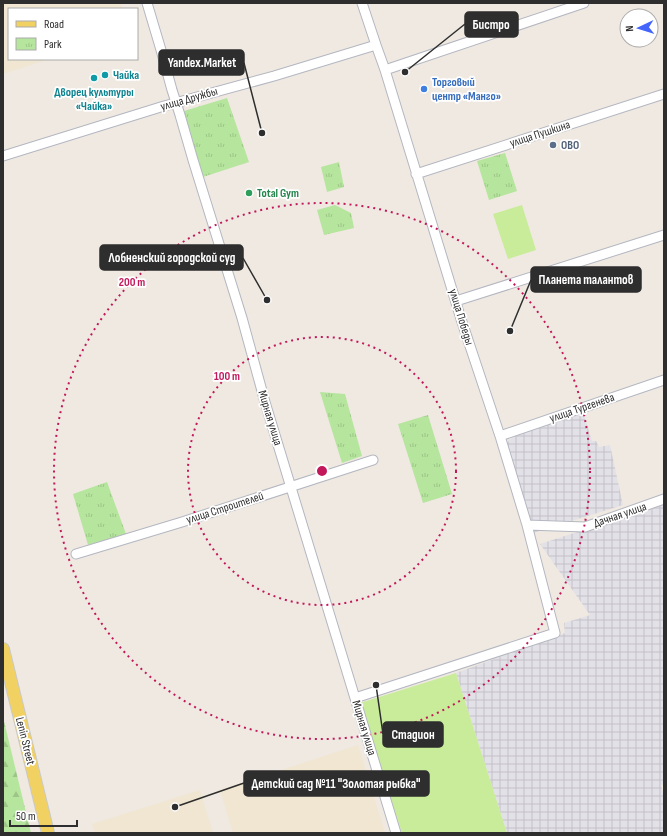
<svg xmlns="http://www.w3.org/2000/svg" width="667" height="836" font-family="'Sofia Sans Condensed',sans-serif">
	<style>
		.industrial { fill: url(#industrial-grid) }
		.education { fill: #f0e6d1 }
		.forest { fill: url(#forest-firs) }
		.park { fill: url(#park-tufts) }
		.pitch { fill: #c9ec9a }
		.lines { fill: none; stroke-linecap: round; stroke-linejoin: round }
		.minor-casing { stroke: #b4b7c1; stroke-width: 11 }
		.major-casing { stroke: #c9c9c9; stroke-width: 14 }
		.minor { stroke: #fff; stroke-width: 9 }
		.major { stroke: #f2d163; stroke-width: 12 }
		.ring { fill: none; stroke: #c2185b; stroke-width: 2; stroke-dasharray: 2 4 }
		.culture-dot { fill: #0f9aa8; stroke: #fff; stroke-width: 1.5 }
		.shop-dot { fill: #3f7fe0; stroke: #fff; stroke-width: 1.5 }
		.service-dot { fill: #5c6f8a; stroke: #fff; stroke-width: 1.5 }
		.leisure-dot { fill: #2e9e5b; stroke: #fff; stroke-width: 1.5 }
		.labels { text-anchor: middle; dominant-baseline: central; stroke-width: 3.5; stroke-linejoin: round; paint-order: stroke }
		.culture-label { font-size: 12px; font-weight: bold; fill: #0d838f; stroke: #fff; text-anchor: start }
		.shop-label { font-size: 12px; font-weight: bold; fill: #366cbe; stroke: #fff; text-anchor: start }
		.street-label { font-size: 12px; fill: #2e2e2e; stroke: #fff }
		.service-label { font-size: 12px; font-weight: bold; fill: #4e5e75; stroke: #fff; text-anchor: start }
		.leisure-label { font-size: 12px; font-weight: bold; fill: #27864d; stroke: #fff; text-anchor: start }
		.centre { fill: #c2185b; stroke: #fff; stroke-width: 2 }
		.ring-label { font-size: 12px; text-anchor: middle; font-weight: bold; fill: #c2185b; stroke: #fff; stroke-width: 3.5; stroke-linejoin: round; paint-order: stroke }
		.leader { fill: none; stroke: #2e2e2e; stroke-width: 1.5 }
		.callout-dot { fill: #2e2e2e; stroke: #fff; stroke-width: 1.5 }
		.callout { fill: #2e2e2e; stroke: #2e2e2e; stroke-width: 1.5 }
		.callout-label { font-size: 13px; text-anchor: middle; font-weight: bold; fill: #fff }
	</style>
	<defs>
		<pattern id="industrial-grid" width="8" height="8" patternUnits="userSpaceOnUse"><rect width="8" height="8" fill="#e3e1e8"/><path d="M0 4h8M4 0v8" fill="none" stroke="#c3c1c7"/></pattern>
		<pattern id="forest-firs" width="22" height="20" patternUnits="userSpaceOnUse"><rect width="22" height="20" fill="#b6e59e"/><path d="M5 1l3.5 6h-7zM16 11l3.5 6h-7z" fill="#9dc588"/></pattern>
		<pattern id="park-tufts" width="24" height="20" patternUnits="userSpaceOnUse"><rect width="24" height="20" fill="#b6e59e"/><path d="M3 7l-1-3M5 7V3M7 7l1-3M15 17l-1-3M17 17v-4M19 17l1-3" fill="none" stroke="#9dc588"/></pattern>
	</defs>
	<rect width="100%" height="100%" fill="#efe9e1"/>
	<path class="industrial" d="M583 412 592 441H596L599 447 610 445 623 505 533 533 506 446 509 440 517 435Z
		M664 504V784L661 785 664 796V833H507L456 673 565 633 564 623 590 615 540 544Z"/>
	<path class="education" d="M3 3H121L123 9H9V59H49L3 74Z
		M358 745 385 833H233L220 790Z
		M200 790 213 833H95L92 824Z"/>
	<path class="forest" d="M3 717 31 833H3Z"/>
	<path class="park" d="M227 98 249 162 203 177 184 111Z
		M505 153 517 191 489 200 477 161Z
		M339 162 344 187 327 192 321 167Z
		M335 205 351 213 354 228 324 235 317 210Z
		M320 392 345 394 362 456 342 463Z
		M428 415 452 494 423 503 398 424Z
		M107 482 126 534 88 545 73 494Z"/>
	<path class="pitch" d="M522 205 536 250 508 259 493 214Z
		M456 673 507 833H402L360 703Z"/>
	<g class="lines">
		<g class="minor-casing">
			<path id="minor" d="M147 3 161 50 172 90 180 115 193 160 242 318 265 402 396 833
				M385 70 584 3
				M3 156 164 106 274 76 376 45
				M416 174 664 94
				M456 301 664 235
				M500 436 664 380
				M527 525 585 527 664 499
				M76 554 182 522 373 460
				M355 698 555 633 527 525 500 436 461 319 385 70 376 45 362 3"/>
		</g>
		<g class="major-casing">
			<path id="major" d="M3 649 48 833"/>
		</g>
		<use href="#minor" class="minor"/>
		<use href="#major" class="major"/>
	</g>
	<g class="ring">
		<circle cx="322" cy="471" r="134"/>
		<circle cx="322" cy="471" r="268"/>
	</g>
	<g class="culture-dot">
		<circle cx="105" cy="75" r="4"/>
		<circle cx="94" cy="78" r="4"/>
	</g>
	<circle class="shop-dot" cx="424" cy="89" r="4"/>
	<circle class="service-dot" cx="553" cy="145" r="4"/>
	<circle class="leisure-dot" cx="249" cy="193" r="4"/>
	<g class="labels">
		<g class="culture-label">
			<text x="113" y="75">Чайка</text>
			<text x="94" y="92" text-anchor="middle">Дворец культуры<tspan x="94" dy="14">«Чайка»</tspan></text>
		</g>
		<g class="shop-label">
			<text x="432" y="82">Торговый<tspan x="432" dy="14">центр «Манго»</tspan></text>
		</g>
		<g class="street-label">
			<text transform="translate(189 99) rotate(-16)">улица Дружбы</text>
			<text transform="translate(540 134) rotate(-18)">улица Пушкина</text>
			<text transform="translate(461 317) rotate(73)">улица Победы</text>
			<text transform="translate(582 408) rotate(-19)">улица Тургенева</text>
			<text transform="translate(270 418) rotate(73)">Мирная улица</text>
			<text transform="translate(225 508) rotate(-18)">улица Строителей</text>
			<text transform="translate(620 515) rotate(-19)">Дачная улица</text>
			<text transform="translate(364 728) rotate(73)">Мирная улица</text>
			<text transform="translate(25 741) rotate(76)">Lenin Street</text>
		</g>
		<g class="service-label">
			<text x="561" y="145">ОВО</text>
		</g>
		<g class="leisure-label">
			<text x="257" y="193">Total Gym</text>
		</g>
	</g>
	<circle cx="322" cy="471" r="6" class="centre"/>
	<g class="ring-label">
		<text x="132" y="286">200 m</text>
		<text x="227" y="380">100 m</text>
	</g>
	<path class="leader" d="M405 72L465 24M262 133L244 63M267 300L243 258M510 331L531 280M376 685L383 734M175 807L244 783"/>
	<g class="callout-dot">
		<circle cx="405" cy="72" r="4"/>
		<circle cx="262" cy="133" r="4"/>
		<circle cx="267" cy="300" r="4"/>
		<circle cx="510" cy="331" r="4"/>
		<circle cx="376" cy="685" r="4"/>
		<circle cx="175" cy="807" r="4"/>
	</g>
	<g class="callout">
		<rect x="465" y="12" width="53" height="25" rx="4"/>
		<rect x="159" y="50" width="85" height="25" rx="4"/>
		<rect x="100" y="245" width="143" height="25" rx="4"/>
		<rect x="531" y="267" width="110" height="25" rx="4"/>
		<rect x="383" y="722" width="60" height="25" rx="4"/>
		<rect x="244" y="771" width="185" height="25" rx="4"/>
	</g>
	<g class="callout-label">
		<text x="491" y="29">Бистро</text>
		<text x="202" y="67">Yandex.Market</text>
		<text x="172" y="262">Лобненский городской суд</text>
		<text x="586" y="284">Планета талантов</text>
		<text x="413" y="739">Стадион</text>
		<text x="336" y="788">Детский сад №11 "Золотая рыбка"</text>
	</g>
	<rect width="667" height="836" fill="none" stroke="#2e2e2e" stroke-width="8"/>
	<rect x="8" y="8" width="130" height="52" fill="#ffffff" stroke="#ababab"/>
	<rect x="16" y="21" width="20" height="6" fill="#f2d163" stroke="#ababab"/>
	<text x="44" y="28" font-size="12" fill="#2e2e2e">Road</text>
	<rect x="16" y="38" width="20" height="12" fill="url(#park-tufts)" stroke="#ababab"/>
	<text x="44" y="48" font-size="12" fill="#2e2e2e">Park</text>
	<g transform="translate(639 28) rotate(266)"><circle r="19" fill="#ffffff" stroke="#ababab"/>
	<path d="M0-3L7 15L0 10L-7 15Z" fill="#4264fb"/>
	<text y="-6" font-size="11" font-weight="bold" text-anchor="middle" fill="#2e2e2e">N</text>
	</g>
	<path d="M10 820v6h67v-6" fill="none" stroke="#2e2e2e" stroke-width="2"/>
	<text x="16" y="820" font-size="12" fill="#2e2e2e" stroke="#ffffff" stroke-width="3" paint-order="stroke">50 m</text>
</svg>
